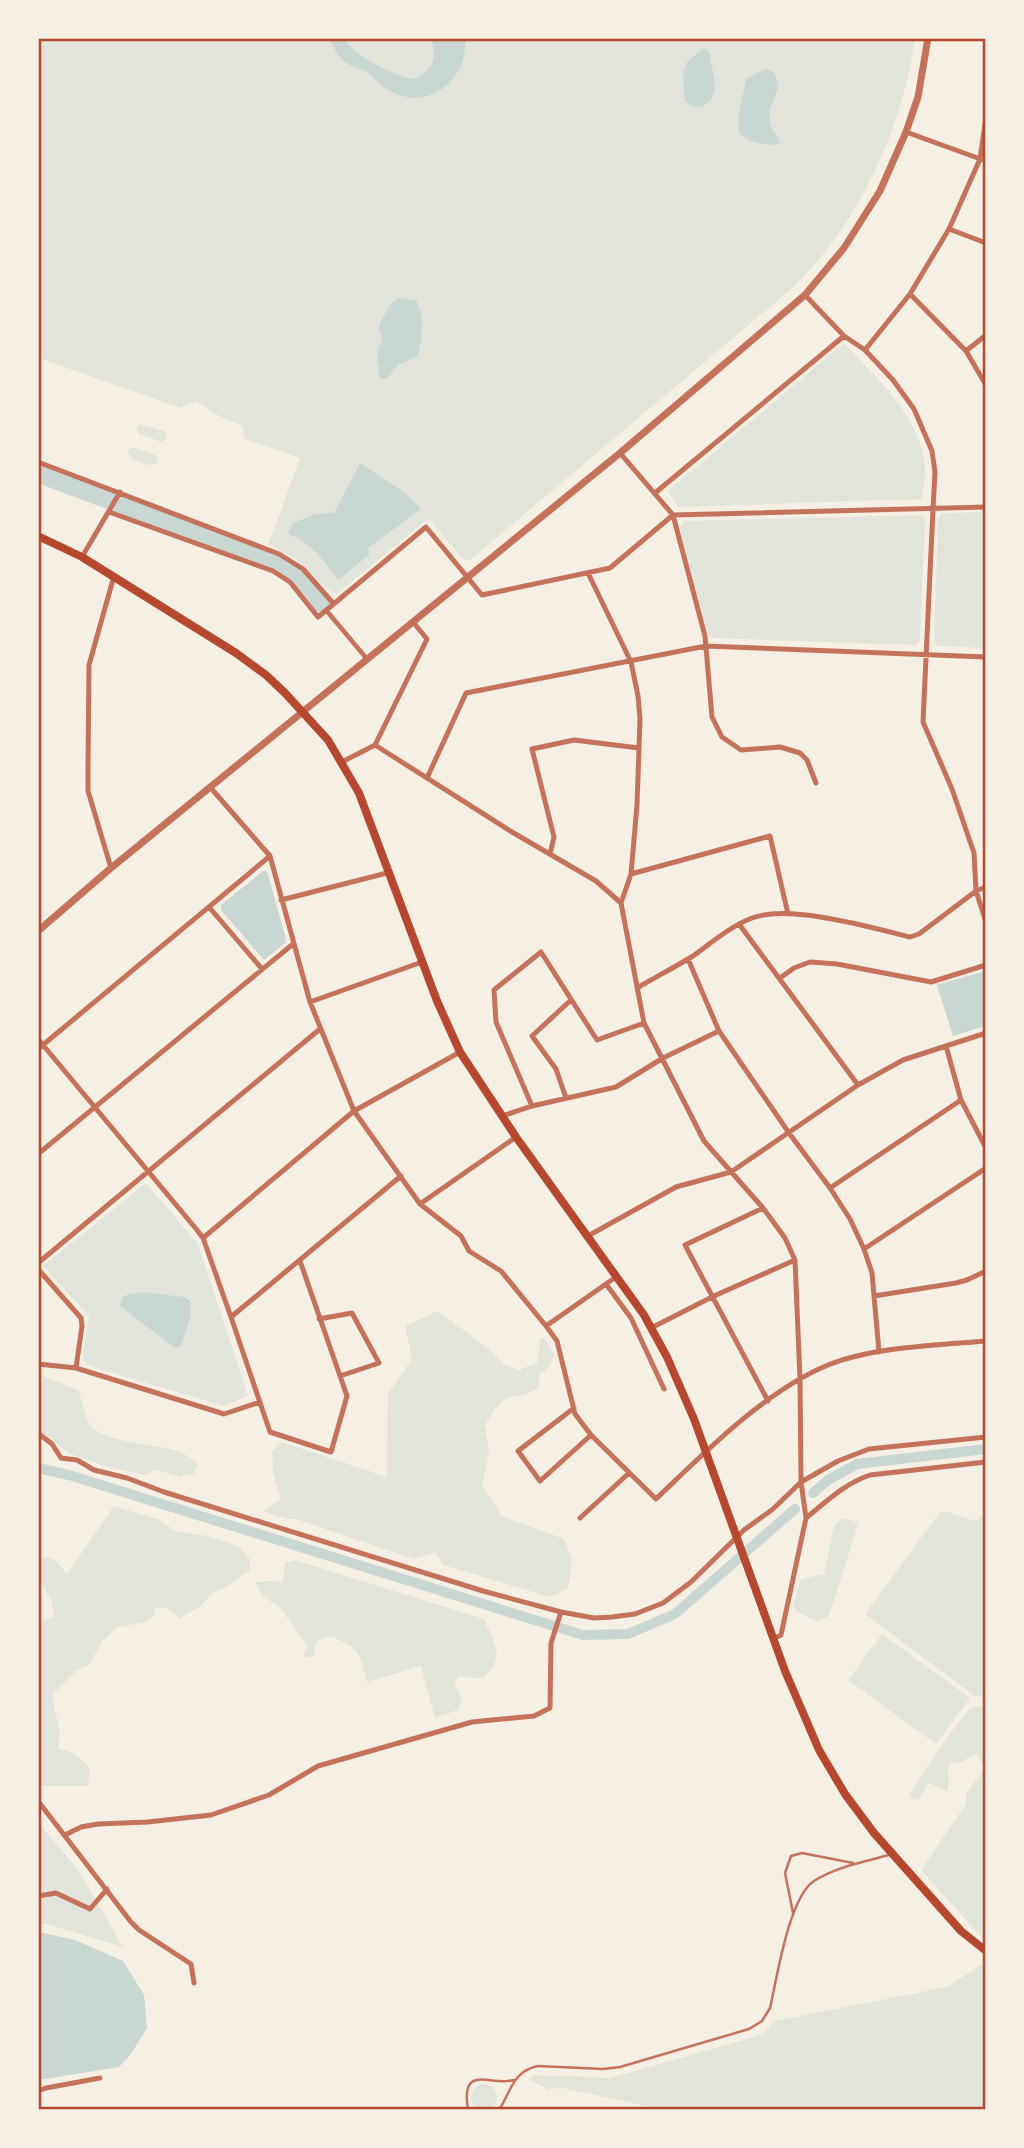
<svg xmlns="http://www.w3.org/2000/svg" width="1024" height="2148" font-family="'Varela Round',sans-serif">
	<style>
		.green { fill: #e2e4dc }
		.water { fill: #c9d6d2 }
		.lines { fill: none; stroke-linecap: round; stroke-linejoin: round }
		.canal { stroke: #c9d6d2; stroke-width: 10 }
		.river { stroke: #c9d6d2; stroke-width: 19 }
		.service { stroke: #c5725c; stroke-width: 2.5 }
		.pedestrian { stroke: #c5725c; stroke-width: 4.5 }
		.minor { stroke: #c5725c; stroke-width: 5 }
		.tertiary { stroke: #c5725c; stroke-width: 7 }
		.secondary { stroke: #b5482f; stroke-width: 8 }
		.neatline { fill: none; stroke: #b5482f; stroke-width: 2.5 }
	</style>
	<rect width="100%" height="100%" fill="#f6efe4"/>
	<path class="green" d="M39 39H915C905 108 878 177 838 235 826 253 810 268 796 285L470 560H464L428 519 338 593H332L295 558 268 545 300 458 245 439 242 426 215 414 196 401 180 408 39 358Z
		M844 343C876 377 921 417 925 466 926 477 923 489 922 499L678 507 668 491Z
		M139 424 164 431 167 435 166 439 161 442 139 434 136 428Z
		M132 447 155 455 158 459 157 463C149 468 130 461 127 452Z
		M985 512V648L937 646 934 641 938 517 943 513Z
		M921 515 925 519 920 640 916 645 713 638 708 634 680 527 684 521Z
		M146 1183 198 1244 248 1396 224 1406 89 1366 83 1360 89 1316 43 1266Z
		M438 1311 489 1349 505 1365 519 1370 537 1363 540 1349 539 1340 544 1338 554 1354 550 1366 540 1374 538 1388C524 1398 513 1393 501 1402 495 1407 490 1418 485 1425L489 1451 482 1485 502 1516 564 1539 572 1559 568 1589 550 1597 443 1565 436 1552 414 1559 296 1519H287L262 1511 281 1499 273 1473 272 1451 282 1442 387 1477 388 1394 412 1359 405 1326Z
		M38 1374 78 1390C82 1399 84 1412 88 1421 103 1451 177 1437 197 1464L194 1474 179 1476 155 1470 144 1475 111 1468 70 1454 39 1430Z
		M114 1506 160 1520 175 1531 207 1536 238 1546 250 1559V1570L226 1587 211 1594 201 1606 180 1618 166 1607 154 1609V1615L147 1622 118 1627 103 1640 89 1665 77 1670 52 1695 60 1734 58 1748 76 1754 90 1768 88 1786H39V1624L54 1616 52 1602 39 1579V1556L55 1560 67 1574Z
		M940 1512H948L976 1521 981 1515 985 1518V1695L975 1696 865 1614Z
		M844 1518 857 1522 858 1525 829 1616 816 1621 796 1611 794 1604 801 1579 824 1574 834 1526Z
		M295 1560 484 1619C495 1644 506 1658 482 1679L461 1676 455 1680 456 1688 462 1698 458 1710 435 1718 421 1666 367 1682C359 1652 361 1650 331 1636L316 1642 313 1658 303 1656 307 1646 281 1609 262 1595 255 1582 283 1581 285 1563Z
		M882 1634 970 1698 936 1744 848 1680Z
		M985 1706V1767L976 1754 970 1756 964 1761 950 1764C945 1772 951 1782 947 1791L929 1783 918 1800 912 1799 910 1794C928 1763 948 1735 970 1708Z
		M985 1768V1941L921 1870 966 1804V1794Z
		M38 1823 77 1868 123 1947 43 1923 39 1925Z
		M985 1962V2109H660L563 2088 547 2089 528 2079 536 2075 608 2078 621 2075 761 2035 775 2021 947 1987Z
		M471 2097a13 13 0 1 1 26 0a13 13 0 1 1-26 0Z"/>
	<path class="water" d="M330 39H345C352 54 396 78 414 79 433 71 438 57 431 39H466C465 46 465 53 463 60 455 87 426 105 399 95 385 90 378 82 368 73 364 69 359 69 354 67 341 62 334 50 330 39Z
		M702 49H707L710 54C711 73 723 90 706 104 698 110 693 106 685 102L683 72 687 62Z
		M765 69 774 72 779 86C774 99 764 117 773 130 776 136 780 137 780 144 769 147 746 142 739 133V113L746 79Z
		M398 298 416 300C425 318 422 338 418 356L398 365 386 379H380L377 356 382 337 379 329 380 323 391 303Z
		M360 463 405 493 421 509 368 548 369 555 338 580C324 561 314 544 288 534L293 523 315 514 334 513Z
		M263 871H267L286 939 285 943 264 960 221 910V905Z
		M985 971V1026L953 1036 937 985Z
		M144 1292 184 1297 190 1300V1318L181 1346 175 1348 120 1306 123 1297 130 1294Z
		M39 1932 75 1940 123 1961 144 1995 147 2028 131 2054 119 2067 39 2080Z"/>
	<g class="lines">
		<path class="canal" d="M38 1468 69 1475 583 1635 628 1634 675 1614 795 1509
			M813 1493 828 1480 857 1464 986 1449"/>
		<path class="river" d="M38 473 275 562 295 573 320 602"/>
		<path class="service" d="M793 1913 785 1873 791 1856 802 1853 853 1863
			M468 2110C460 2062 492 2087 514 2080
			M499 2110C511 2091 513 2071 538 2066L603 2069 620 2067 749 2029 762 2021 770 2008C777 1978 789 1897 814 1881 837 1866 866 1862 892 1854"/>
		<path class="pedestrian" d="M326 610 367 659"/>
		<path class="minor" d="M906 132 986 161
			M949 229 986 243
			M910 294 966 351 986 385
			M805 295 844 336 865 350 893 380 914 409 932 451 935 472 933 509 923 722 952 789 974 853 976 891 986 922
			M865 350 910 294 949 229 980 159 986 117
			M966 351 986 335
			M620 453 673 515 705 636 712 717 722 737 741 750 780 747 800 753 807 760 816 783
			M38 462 279 554 303 569 333 603
			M655 493 844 336
			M109 512 273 571 290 582 318 617 426 527 482 595 610 568 673 515 986 507
			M82 557 120 492
			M588 573 631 662 638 696 640 719 637 805 631 874 621 903 644 1023 704 1141 763 1208 785 1238 795 1260 800 1379 801 1482 806 1518 781 1635 773 1639
			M375 745 512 832 596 881 621 903
			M342 762 375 745 427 639 413 622
			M427 778 466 693 706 646 986 657
			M210 787 270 856 310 1002 354 1111 420 1204 461 1236 469 1251 501 1271 546 1326 557 1341 575 1414 591 1435 656 1499C704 1453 765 1391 828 1365 873 1347 936 1345 986 1341
			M550 854 554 837 532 749 574 740 639 748
			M111 868 88 791V766L89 665 114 576
			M631 874 770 836 788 914
			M281 900 387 873
			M209 907 262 969
			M739 924 858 1085
			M688 959 719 1031 789 1133 830 1188 850 1219 864 1249 872 1273 879 1352
			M780 978 794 968 810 962 837 964 931 982 986 965
			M637 988C656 977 675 967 693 956 711 943 731 926 752 918 789 904 870 927 910 937L919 934 976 891 986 887
			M310 1002 422 962
			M38 1039 197 1230 203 1238 231 1317 401 1176
			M946 1046 961 1100 986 1148
			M38 1049 270 856
			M566 1098 556 1069 532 1036 571 1000
			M532 1106 496 1022 494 990 541 952 597 1040 644 1023
			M502 1116 532 1106 616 1087 663 1058 719 1031
			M38 1154 293 944
			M830 1188 961 1100
			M420 1204 516 1137
			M763 1208 685 1245 768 1401
			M586 1237 676 1187 731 1172 858 1085 903 1060 986 1033
			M203 1238 354 1111 460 1052
			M864 1249 986 1168
			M38 1263 320 1029
			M38 1269 81 1318 82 1326 76 1368 224 1414 260 1402
			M606 1284 631 1318 664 1389
			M874 1296 956 1283 967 1280 986 1271
			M231 1317 270 1432 331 1452 347 1396 300 1261
			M319 1319 352 1313 379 1363 340 1376
			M546 1326 616 1277
			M651 1328 714 1296 795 1260
			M38 1364 76 1368
			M574 1408 518 1451 540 1481 591 1435
			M38 1433 52 1444 61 1458 77 1460 94 1470 127 1478 164 1492 483 1591 561 1612 594 1618 612 1617 635 1614 663 1603 691 1582 744 1530 773 1509 801 1482 838 1461 869 1449 986 1437
			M580 1518 629 1473
			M806 1518C827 1501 844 1484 870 1475L986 1462
			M38 1801 131 1922 139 1930 191 1964 194 1983
			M67 1834 81 1827 98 1824 148 1822 211 1815 269 1795 318 1766 472 1722 534 1716 550 1708 551 1643 561 1612
			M38 1896 56 1893 90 1909 107 1889
			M38 2091 46 2088 100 2078"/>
		<path class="tertiary" d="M38 931 111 868 620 453 805 295 844 248 880 191 906 132 918 97 928 38"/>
		<path class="secondary" d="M38 536 82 557 236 653 266 675 285 693 328 740 359 793 437 1001 460 1052 516 1137 644 1315 667 1357 694 1419 785 1671 819 1750 845 1794 874 1833 961 1931 986 1951"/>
	</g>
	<rect width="1024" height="2148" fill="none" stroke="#f6efe4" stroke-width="80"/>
	<rect x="40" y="40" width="944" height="2068" class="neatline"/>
</svg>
